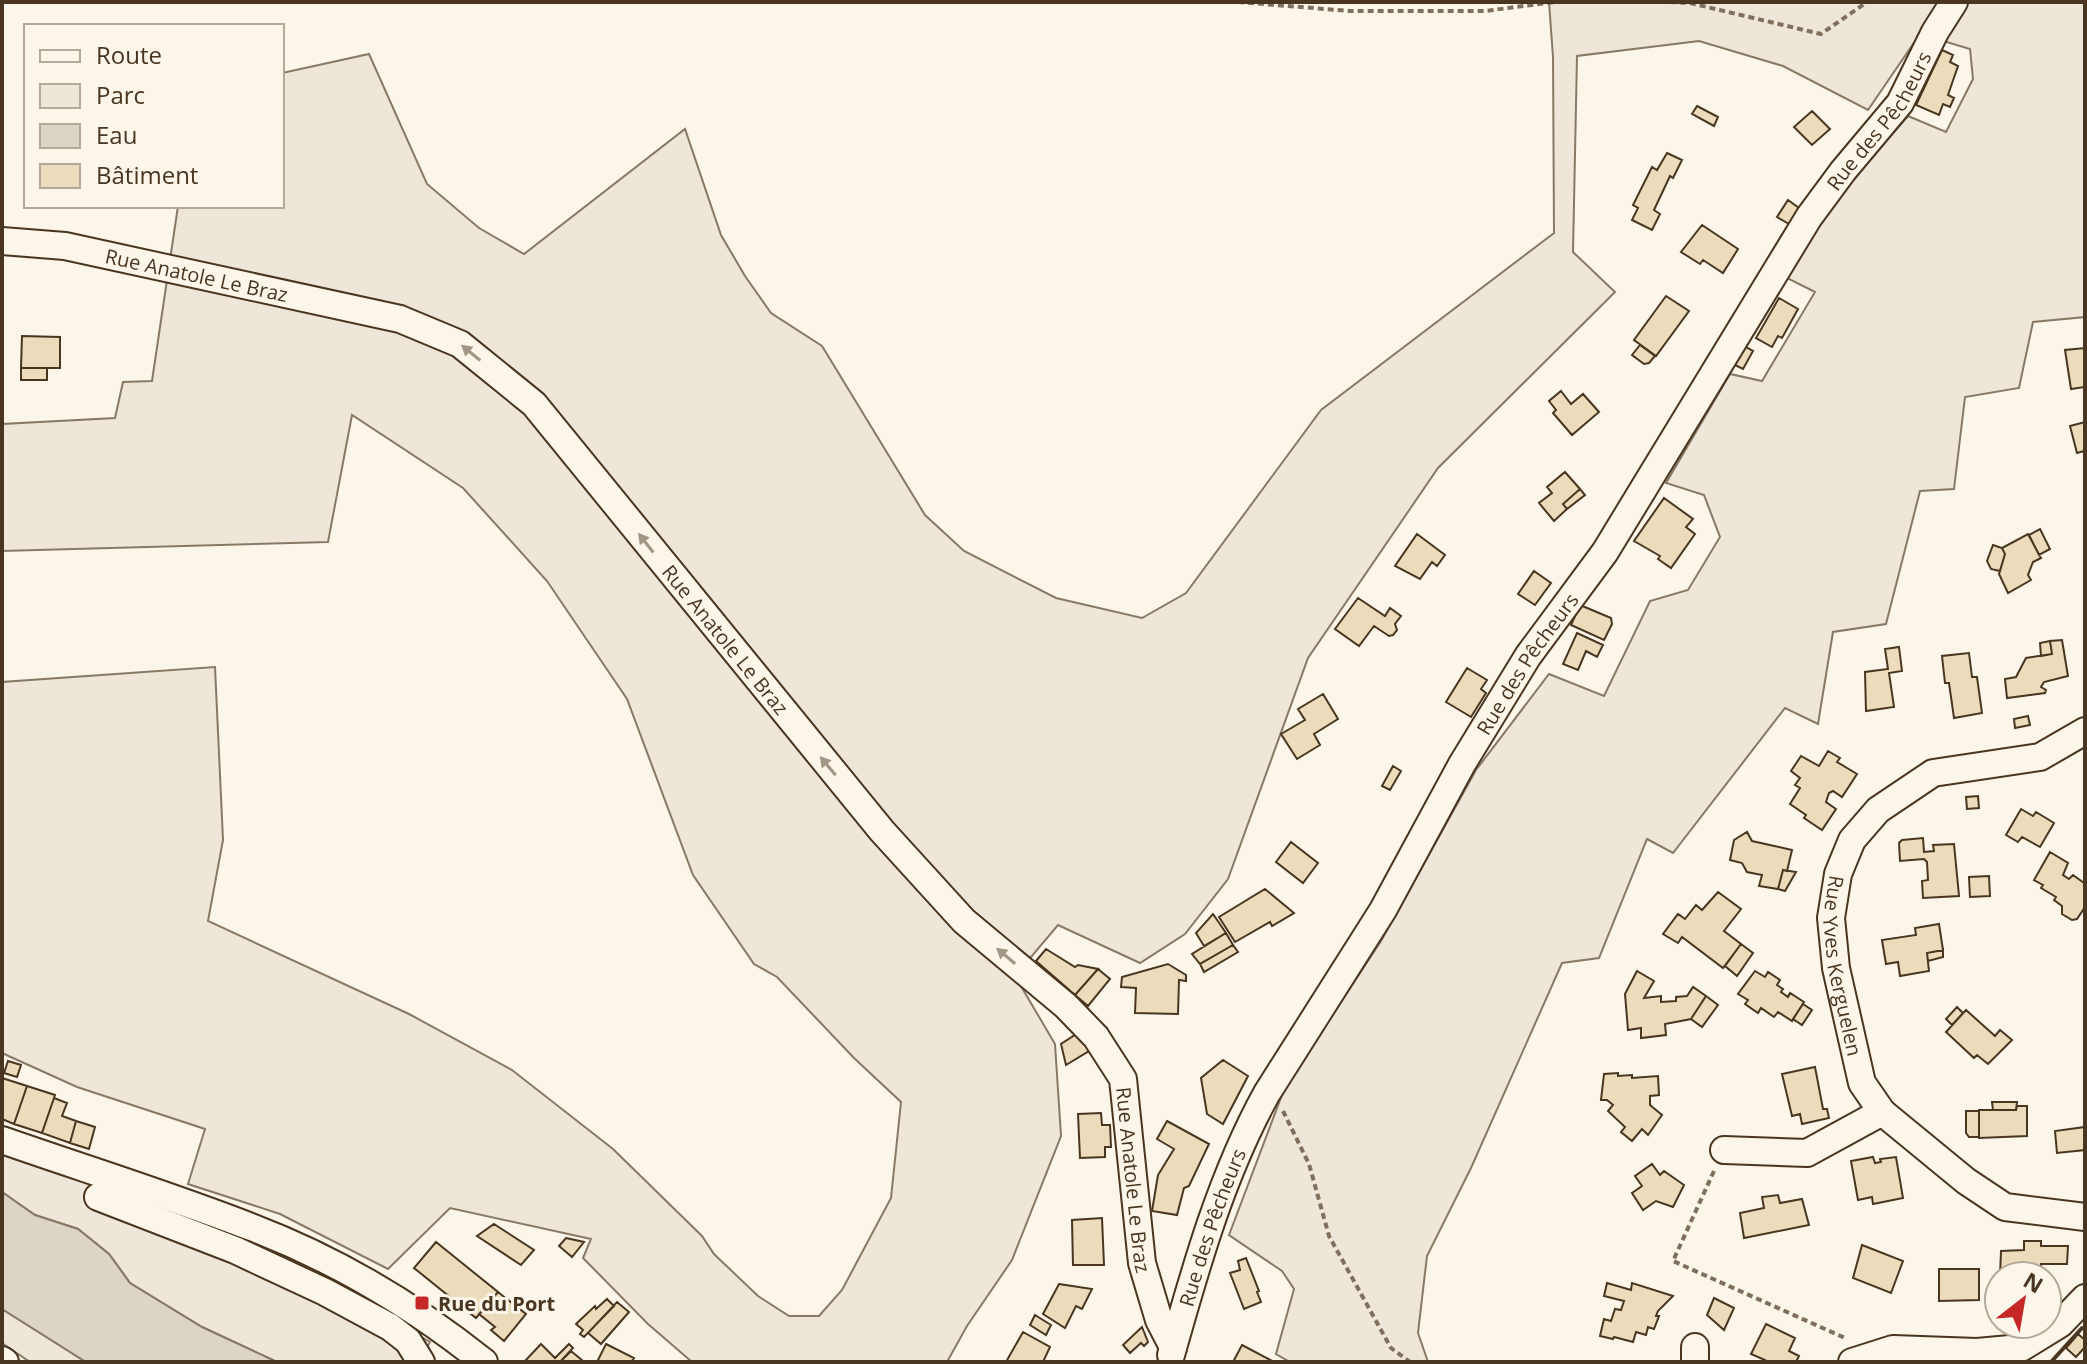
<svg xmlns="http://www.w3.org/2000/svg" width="2087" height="1364" font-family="'Open Sans',sans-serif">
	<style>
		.green { fill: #ede6d9; stroke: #887966; stroke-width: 2 }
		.water { fill: #dcd4c6; stroke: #887966; stroke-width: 2 }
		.building { fill: #ecdcbc; stroke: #4a3520; stroke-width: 2 }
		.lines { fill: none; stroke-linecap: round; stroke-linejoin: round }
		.minor-casing { stroke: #4a3520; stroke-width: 30 }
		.path { stroke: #7f6f5c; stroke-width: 4; stroke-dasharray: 6 4; stroke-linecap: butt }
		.minor { stroke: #fbf6e9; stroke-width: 26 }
		.wall { stroke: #4a3520; stroke-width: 4 }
		.oneway { fill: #a29684 }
		.poi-dot { fill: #c62828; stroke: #fbf6e9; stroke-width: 3 }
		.labels { text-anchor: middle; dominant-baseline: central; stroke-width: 6; stroke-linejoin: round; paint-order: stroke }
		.street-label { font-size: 20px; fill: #4a3520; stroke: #fbf6e9 }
		.poi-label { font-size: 20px; font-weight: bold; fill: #4a3520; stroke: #fbf6e9; text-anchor: start }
	</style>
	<rect width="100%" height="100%" fill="#fbf6e9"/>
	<path class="green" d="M1549 2H2085V317L2033 322 2019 388 1965 397 1954 489 1920 491 1886 624 1833 632 1818 724 1785 708 1673 853 1647 839 1599 958 1562 963 1471 1168 1427 1256 1418 1333 1428 1362H1290L1276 1354 1294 1289 1282 1271 1229 1235 1285 1087 1381 941 1476 770 1549 674 1604 696 1650 601 1688 590 1720 537 1704 495 1666 483 1730 374 1762 381 1815 292 1783 276 1851 181 1908 116 1946 132 1973 79 1970 49 1920 34 1868 110 1783 66 1699 41 1577 56 1573 252 1615 292 1438 468 1308 658 1228 879 1185 934 1140 963 1058 925 1015 976 1055 1044 1061 1136 1012 1260 967 1326 947 1362H692L648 1324 583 1258 591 1239 450 1208 388 1269 280 1214 188 1184 205 1129 77 1087 2 1053V682L215 667 223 840 208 921 409 1014 512 1070 613 1149 702 1236 714 1254 758 1296 789 1316H819L842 1290 891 1198 901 1102 854 1058 777 977 754 964 693 875 627 699 547 581 463 488 352 415 328 542 2 551V424L115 418 123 382 152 381 178 206H282V73L369 54 427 184 479 228 524 254 685 129 721 235 745 276 771 313 822 346 925 515 964 551 1056 598 1142 618 1186 593 1321 410 1554 233 1553 57Z
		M2 1153 117 1194 349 1295 430 1342 425 1351 431 1362H277L202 1327 130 1283 109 1254 78 1229 35 1215 2 1192Z
		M2 1309 86 1362H30L2 1343Z"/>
	<path class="water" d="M2 1192 35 1215 78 1229 109 1254 130 1283 202 1327 277 1362H86L2 1309Z"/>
	<path class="building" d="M1942 50 1953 55 1950 62 1958 66 1948 95 1954 98 1950 107 1943 104 1939 115 1916 105Z
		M1697 106 1718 117 1714 126 1692 114Z
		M1812 111 1830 129 1812 145 1794 127Z
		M1667 153 1682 160 1673 178 1670 176 1654 210 1660 214 1652 230 1632 220 1638 208 1633 205 1652 167 1657 170Z
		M1788 200 1799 208 1789 224 1777 217Z
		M1702 225 1738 249 1723 273 1703 260 1700 264 1681 252Z
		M1666 296 1689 311 1656 356 1634 340Z
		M1779 298 1798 309 1782 338 1778 336 1772 347 1756 338Z
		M22 336 60 337V368H21Z
		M1640 345 1655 356 1649 363 1644 364 1632 355Z
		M1744 346 1753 351 1743 369 1733 364Z
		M2085 348V387L2071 389 2065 350Z
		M21 368H47V380H21Z
		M1561 391 1571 404 1583 394 1599 412 1572 435 1553 413 1556 410 1549 401Z
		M2085 422V454L2084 451 2077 453 2070 426Z
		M1565 472 1580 489 1563 504 1567 509 1554 521 1539 503 1552 493 1547 487Z
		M1580 489 1585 495 1567 509 1563 504Z
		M1664 498 1693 519 1686 527 1695 534 1671 568 1658 559 1660 556 1634 541Z
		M2040 529 2050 549 2039 555 2029 535Z
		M1417 534 1445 555 1437 566 1432 562 1420 579 1395 566Z
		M2028 534 2041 558 2033 562 2028 575 2031 580 2008 593 1999 574 2005 554 2002 548Z
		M1993 545 2002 548 2005 554 2000 571 1991 569 1987 561Z
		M1534 571 1551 583 1535 605 1518 594Z
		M1358 598 1385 616 1390 608 1401 616 1395 624 1397 630 1393 635 1389 636 1374 626 1359 646 1335 629Z
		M1580 605 1611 618 1612 624 1604 640 1571 625Z
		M1577 633 1603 645 1597 657 1586 651 1578 670 1563 664Z
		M2062 640 2068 676 2044 682 2041 687 2046 690 2045 693 2007 698 2005 679 2016 677 2026 658 2052 654 2050 641Z
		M2050 641 2052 654 2041 656 2040 643Z
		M1899 647 1902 671 1889 673 1894 707 1866 711 1865 672 1888 669 1885 649Z
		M1969 653 1972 677H1977L1982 713 1954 718 1949 683H1945L1942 656Z
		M1467 668 1487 680 1481 689 1486 693 1471 717 1446 702Z
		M1323 694 1338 719 1314 734 1320 745 1297 759 1281 734 1305 720 1298 709Z
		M2028 716 2030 725 2015 728 2014 719Z
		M1828 751 1840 758 1837 762 1857 774 1842 797 1833 791 1829 793 1826 802 1836 809 1822 830 1804 818 1806 815 1790 804 1800 788 1795 785 1800 778 1791 771 1801 756 1819 766Z
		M1393 766 1401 771 1390 790 1382 786Z
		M1978 796 1979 808 1967 809 1966 797Z
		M2021 809 2033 816 2036 812 2054 823 2040 847 2022 837 2018 842 2006 835Z
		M1747 832 1752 841 1792 850 1787 871 1783 870 1778 889 1759 886 1762 875 1747 872 1742 863 1730 860 1734 840Z
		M1923 838 1924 852 1934 851 1933 845 1954 844 1959 896 1923 898 1922 881 1928 880 1927 862 1924 859 1900 861 1899 843 1902 840Z
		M1291 842 1318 863 1303 883 1276 862Z
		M2050 852 2068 863 2063 875 2069 879 2073 875 2084 883 2085 907 2077 919 2072 920 2062 914V906L2054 900 2056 897 2041 888 2043 885 2034 880Z
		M1783 870 1796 872 1785 891 1778 889Z
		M1989 876 1990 896 1970 897 1969 877Z
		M1265 889 1294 913 1272 926 1270 922 1235 942 1219 917Z
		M1718 892 1741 909 1724 931 1741 944 1723 968 1682 937 1678 943 1663 934 1678 914 1685 919 1696 905 1702 910Z
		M1213 914 1226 933 1204 946 1196 933Z
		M1939 924 1943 950 1927 953 1929 971 1900 976 1898 962 1886 964 1882 940 1916 935 1915 928Z
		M1226 933 1233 945 1200 964 1192 954Z
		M1741 944 1753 953 1737 976 1725 966Z
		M1233 945 1238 952 1204 972 1200 964Z
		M1046 949 1075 967 1078 965 1098 969 1075 995 1036 961Z
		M1943 950V957L1928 961 1927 953Z
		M1168 964 1186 975V981L1179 980 1178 1014 1135 1013 1136 988 1121 987 1122 977Z
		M1098 969 1110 979 1088 1006 1075 995Z
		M1637 971 1654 981 1644 998 1661 996V1002L1676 1001V997L1687 996 1693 987 1706 996 1691 1019 1665 1024 1666 1035 1641 1038V1028L1628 1030 1625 994Z
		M1755 971 1765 977 1768 972 1780 980 1777 985 1783 989 1781 992 1788 997 1790 993 1804 1002 1792 1021 1778 1012 1774 1017 1761 1008 1758 1013 1745 1004 1748 1000 1738 994Z
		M1706 996 1718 1005 1702 1027 1691 1019Z
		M1803 1004 1812 1010 1802 1025 1793 1019Z
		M1957 1007 1963 1013 1952 1025 1946 1019Z
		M1966 1010 1995 1036 2000 1030 2012 1040 1988 1064 1977 1055 1974 1058 1946 1032Z
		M1081 1031 1089 1051 1066 1065 1061 1044Z
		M1223 1060 1248 1076 1223 1124 1207 1114 1201 1078Z
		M8 1061 21 1065 17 1077 4 1073Z
		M1815 1067 1823 1109H1827L1829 1118 1802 1124 1800 1114 1792 1116 1782 1074Z
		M1618 1073V1076L1632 1075V1078L1658 1076 1659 1095 1650 1096V1105L1662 1115 1648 1135 1642 1129 1632 1141 1621 1132 1625 1127 1608 1111 1613 1105 1607 1100H1601L1604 1074Z
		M2 1078 27 1086 14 1124 2 1119Z
		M27 1086 55 1095 42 1133 14 1124Z
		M54 1098 67 1103 62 1116 76 1121 70 1143 42 1133Z
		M1992 1102H2017L2016 1110H1993Z
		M2017 1106H2027V1136L1979 1138V1110H2016Z
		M1966 1111H1979V1137H1969L1966 1133Z
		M1101 1113 1102 1125H1110L1111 1147H1105V1157L1080 1158 1078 1114Z
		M76 1121 95 1127 89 1149 70 1143Z
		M1167 1121 1209 1144 1189 1186 1184 1188 1177 1215 1152 1211 1158 1175 1174 1149 1157 1139Z
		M2085 1127V1150L2057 1153 2055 1131Z
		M1873 1157 1875 1163 1881 1162 1880 1159 1896 1157 1903 1198 1873 1204 1872 1197 1858 1200 1851 1161Z
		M1652 1164 1660 1175 1664 1171 1684 1185 1673 1207 1656 1201 1643 1210 1632 1193 1642 1186 1635 1176Z
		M1778 1195 1780 1203 1802 1199 1809 1225 1744 1238 1740 1213 1764 1208 1762 1197Z
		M1102 1218 1104 1265H1073L1072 1220Z
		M494 1224 534 1250 521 1265 477 1236Z
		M566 1238 584 1242 572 1257 559 1246Z
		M2024 1241H2041V1246H2068L2067 1264H2041V1272H2034V1276H2000L2001 1251 2024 1250Z
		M436 1242 498 1292 476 1318 414 1268Z
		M1862 1245 1903 1261 1891 1293 1853 1278Z
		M1246 1258 1259 1291 1257 1292 1261 1302 1244 1309 1230 1273 1240 1270 1238 1261Z
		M1939 1269H1979V1300L1939 1301Z
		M1607 1283 1631 1290 1632 1283 1673 1296 1658 1311 1656 1316H1659L1654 1329 1648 1327 1646 1335 1636 1332 1633 1342 1614 1337 1613 1339 1600 1336 1604 1319 1611 1321 1615 1309 1621 1310 1624 1301 1604 1296Z
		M1059 1284 1092 1289 1082 1309 1076 1306 1065 1328 1043 1314Z
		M498 1292 526 1314 504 1341 491 1330 495 1327 479 1314Z
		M1714 1298 1734 1308 1724 1330 1707 1315Z
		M607 1299 614 1306 584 1337 580 1334 583 1330 576 1324 595 1306 596 1309Z
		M617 1302 629 1312 601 1344 588 1333Z
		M1035 1315 1051 1325 1046 1335 1030 1325Z
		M1766 1324 1795 1338 1789 1351 1799 1356 1796 1362H1764L1765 1360 1751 1354Z
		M1142 1327 1148 1342 1144 1346 1141 1343 1130 1353 1123 1345Z
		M1023 1332 1050 1347 1043 1362H1006Z
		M2078 1334 2085 1340V1347L2076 1357 2066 1348Z
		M541 1344 555 1358 569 1344 573 1348 560 1362H524Z
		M606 1344 634 1358 631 1362H597Z
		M1242 1345 1274 1362H1233Z
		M571 1351 583 1361 581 1362H560Z"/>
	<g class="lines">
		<g class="minor-casing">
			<g id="minor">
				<path id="s1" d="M2 241 65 246 400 319 460 344 534 404 882 831 964 921 1066 1006 1096 1037 1123 1079 1142 1263 1159 1320 1173 1347"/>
				<path id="s2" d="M2085 731 2040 757 1933 773 1878 810 1852 840 1838 874 1831 918 1836 968 1862 1083 1882 1112 1966 1181 2005 1207 2085 1217"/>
				<path d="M2 1140C85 1169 169 1195 251 1227 335 1259 414 1306 484 1362"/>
				<path d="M1724 1150 1807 1153 1882 1112"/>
				<path d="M98 1197 235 1250 325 1292 390 1327 408 1341 421 1362"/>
				<path id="s3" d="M1171 1355C1196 1266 1222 1174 1267 1093L1383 910 1462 764 1528 656 1605 552 1809 217 1843 171 1900 103 1935 32 1954 2"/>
				<path d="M2 1360 5 1362"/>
				<path d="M1695 1362V1347"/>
				<path d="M1852 1362 1893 1349 1977 1352 2021 1348 2060 1324 2085 1298"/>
			</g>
		</g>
		<path class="path" d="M1238 2 1350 11H1485L1555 2
			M1670 2 1690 3 1821 34 1867 2
			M1283 1111 1309 1164 1329 1236 1391 1348 1410 1362
			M1714 1171 1673 1261 1845 1338"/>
		<use href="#minor" class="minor"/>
		<path class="wall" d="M2051 1362 2082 1328"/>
	</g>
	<defs><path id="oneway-solid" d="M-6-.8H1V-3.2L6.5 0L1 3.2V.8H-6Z" transform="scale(2)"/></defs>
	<g class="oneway">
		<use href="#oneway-solid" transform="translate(471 353) rotate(-141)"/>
		<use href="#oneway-solid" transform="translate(646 543) rotate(-128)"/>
		<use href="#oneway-solid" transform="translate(828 766) rotate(-130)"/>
		<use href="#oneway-solid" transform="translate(1006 956) rotate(-140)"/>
	</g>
	<rect class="poi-dot" x="414" y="1295" width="16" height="16" rx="4"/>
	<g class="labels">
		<g class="street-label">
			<text stroke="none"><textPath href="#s3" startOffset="1430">Rue des Pêcheurs</textPath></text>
			<text stroke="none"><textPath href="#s1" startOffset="198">Rue Anatole Le Braz</textPath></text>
			<text stroke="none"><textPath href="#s1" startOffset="870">Rue Anatole Le Braz</textPath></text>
			<text stroke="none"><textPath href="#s3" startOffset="782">Rue des Pêcheurs</textPath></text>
			<text stroke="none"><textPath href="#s2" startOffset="396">Rue Yves Kerguelen</textPath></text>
			<text stroke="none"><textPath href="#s1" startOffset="1566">Rue Anatole Le Braz</textPath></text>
			<text stroke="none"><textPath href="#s3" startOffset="134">Rue des Pêcheurs</textPath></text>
		</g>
		<g class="poi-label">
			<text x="438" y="1303">Rue du Port</text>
		</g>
	</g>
	<rect width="2087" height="1364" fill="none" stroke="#4a3520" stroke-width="8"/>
	<rect x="24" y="24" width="260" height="184" fill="#fbf6e9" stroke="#b4a999" stroke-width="2"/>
	<rect x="40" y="50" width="40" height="12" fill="#fbf6e9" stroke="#b4a999" stroke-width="2"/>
	<text x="96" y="64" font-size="24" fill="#4a3520">Route</text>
	<rect x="40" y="84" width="40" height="24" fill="#ede6d9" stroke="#b4a999" stroke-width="2"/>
	<text x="96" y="104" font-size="24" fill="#4a3520">Parc</text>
	<rect x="40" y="124" width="40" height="24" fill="#dcd4c6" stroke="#b4a999" stroke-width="2"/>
	<text x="96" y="144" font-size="24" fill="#4a3520">Eau</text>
	<rect x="40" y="164" width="40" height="24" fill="#ecdcbc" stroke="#b4a999" stroke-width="2"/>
	<text x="96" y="184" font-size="24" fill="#4a3520">Bâtiment</text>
	<g transform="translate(2023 1300) rotate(31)"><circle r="38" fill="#fbf6e9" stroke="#b4a999" stroke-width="2"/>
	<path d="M0-6L14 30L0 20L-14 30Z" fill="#c62828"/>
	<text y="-12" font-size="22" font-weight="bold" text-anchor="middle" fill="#4a3520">N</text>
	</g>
</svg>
